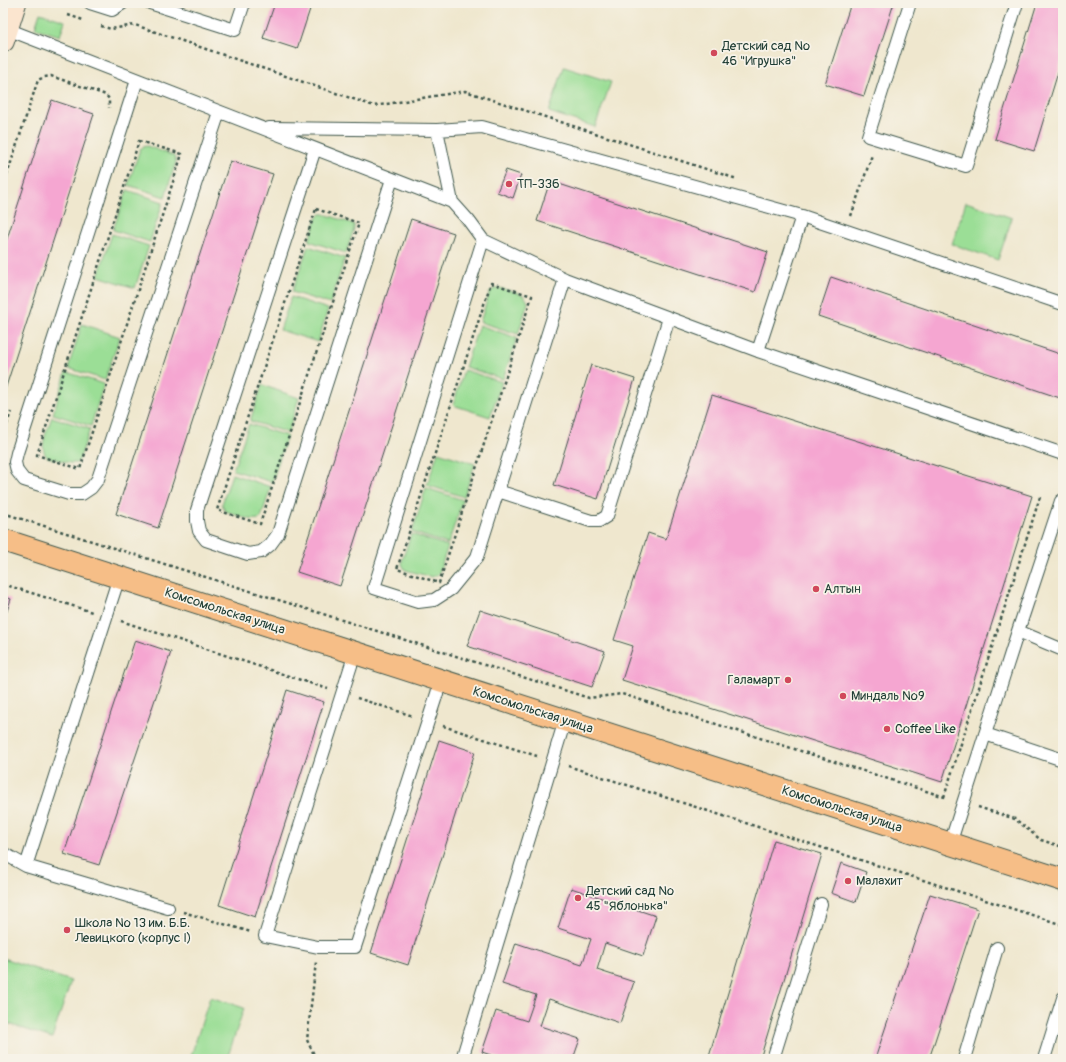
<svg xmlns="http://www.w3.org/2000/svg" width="1066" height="1062" font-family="Pangolin,sans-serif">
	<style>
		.green { fill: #9bde96; stroke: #5d8e65 }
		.building { fill: #f5a6d1 }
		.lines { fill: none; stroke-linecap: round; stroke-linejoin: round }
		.lane-casing { stroke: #3e564b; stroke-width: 14 }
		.secondary-casing { stroke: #3e564b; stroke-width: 24 }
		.primary-casing { stroke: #3e564b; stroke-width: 24 }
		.path { stroke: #3e564b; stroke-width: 2.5; stroke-dasharray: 3 3; stroke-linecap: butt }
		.lane { stroke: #fff; stroke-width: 12 }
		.secondary { stroke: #fbe5cf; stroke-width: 22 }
		.primary { stroke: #f6be87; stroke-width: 22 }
		.poi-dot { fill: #d1495b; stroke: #f7f3e8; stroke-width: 1.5 }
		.labels { text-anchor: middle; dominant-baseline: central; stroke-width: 3.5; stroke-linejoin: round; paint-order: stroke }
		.poi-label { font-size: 13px; fill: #1f3d34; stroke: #f7f3e8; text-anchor: start }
		.street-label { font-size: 13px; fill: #1f3d34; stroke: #f7f3e8 }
	</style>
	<rect width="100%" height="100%" fill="#f7f3e8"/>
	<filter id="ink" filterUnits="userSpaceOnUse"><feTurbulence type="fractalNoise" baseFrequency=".025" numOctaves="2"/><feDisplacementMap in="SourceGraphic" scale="8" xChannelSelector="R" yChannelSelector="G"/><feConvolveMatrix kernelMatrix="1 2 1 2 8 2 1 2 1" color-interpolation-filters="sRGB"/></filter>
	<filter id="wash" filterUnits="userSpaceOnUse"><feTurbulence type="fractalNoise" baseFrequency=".012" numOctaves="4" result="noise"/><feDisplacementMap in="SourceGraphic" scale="16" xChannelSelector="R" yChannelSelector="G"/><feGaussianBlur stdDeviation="0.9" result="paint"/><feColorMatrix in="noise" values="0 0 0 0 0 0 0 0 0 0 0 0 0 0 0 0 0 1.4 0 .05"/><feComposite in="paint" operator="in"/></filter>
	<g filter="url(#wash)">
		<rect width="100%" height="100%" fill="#efe7ce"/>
		<path class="green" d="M40 13 65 21 60 36 35 28Z
			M564 67 611 82 595 127 549 112Z
			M147 146 174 156 176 162 165 197 128 185 140 149 143 147Z
			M127 190 163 202 150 242 113 230Z
			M966 202 1012 218 998 260 952 244Z
			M321 214H324L354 224V229L346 253 309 241 317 217Z
			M112 234 149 246 135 288 98 276Z
			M308 246 345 258 330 304 292 292Z
			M497 288H500C509 291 526 292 528 303L518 334 480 322 490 291Z
			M291 297 328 309 318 342 280 330Z
			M82 324 120 337 105 380 68 368Z
			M479 325 517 338 503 379 465 367Z
			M464 370 502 382 490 417 453 405Z
			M66 372 104 384 91 426 53 414Z
			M262 385 299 398 288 433 250 421Z
			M52 417 90 429 80 458 77 463H70L47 457C38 447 48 428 52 417Z
			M249 424 287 436 272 482 233 470Z
			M438 452 475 464 464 497 427 485Z
			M232 474 271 487 261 518C253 523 234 514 225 511L222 504Z
			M426 488 463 500 448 544 412 532Z
			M411 534 448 546 439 573 437 575 432 577 405 570 402 564V561Z
			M3 958 71 981 52 1038 3 1022Z
			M210 997 244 1008 227 1059H190Z"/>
		<g id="blocks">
			<path class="building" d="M275 3H312L297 49 263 38Z
				M851 3H894L864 96 825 84Z
				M1037 3H1063V56L1034 151 995 139Z
				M52 100 94 114 3 396V251Z
				M230 161 273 174 158 528 116 514Z
				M506 170 521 175 513 198 497 192Z
				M550 181 768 252 755 292 537 221Z
				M411 219 454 233 340 586 297 572Z
				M831 277 1063 355V399L818 316Z
				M591 365 635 379 598 499 554 485Z
				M712 395 1032 496 942 782 622 680 633 646 614 640 648 533 666 539Z
				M3 596 11 599 3 623Z
				M480 610 605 651 592 687 467 646Z
				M135 640 171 652 99 865 64 854Z
				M287 690 324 702 255 917 219 905Z
				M439 740 475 752 408 965 371 953Z
				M774 840 822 854 760 1059H708Z
				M841 863 866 872 856 902 831 893Z
				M571 888 656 916 643 956 605 943 597 970 634 982 620 1023 549 999 540 1026 580 1039 573 1059H502L482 1052 496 1011 527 1021 536 995 502 984 516 943 582 965 591 939 558 928Z
				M930 894 978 909 929 1059H875Z"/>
		</g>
	</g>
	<g filter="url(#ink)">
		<use href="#blocks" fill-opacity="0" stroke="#3e564b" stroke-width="1"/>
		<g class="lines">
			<g class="lane-casing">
				<path id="lane" d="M90 3 112 10 123 3
					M150 3 235 30 244 3
					M910 3 868 136 966 166 1017 3
					M7 29 452 202 469 221 483 240 374 588 418 602 434 600 451 589 477 557 565 279
					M137 80 17 453 15 462 17 471 24 480 69 494H82L91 488 98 479 219 112
					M269 128 437 130 482 127 802 216 1063 304
					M437 130 452 202
					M315 149 197 510V521L199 531 206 540 248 554 261 552 270 545 278 534 392 179
					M483 240 565 279 758 351 1063 454
					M758 351 802 216
					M498 491 591 521H599L607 516 669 318
					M1018 631 1063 650
					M355 653 265 936 318 947H355L441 681
					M985 734 1063 760
					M950 844 1018 631 1061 501 1063 500
					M3 853 26 866 168 908
					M26 866 119 577
					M462 1059 565 720
					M773 1059 821 904
					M964 1059 997 948
					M1044 1059 1063 998"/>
			</g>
			<g class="secondary-casing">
				<path id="secondary" d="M3 41 15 3"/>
			</g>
			<g class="primary-casing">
				<path id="primary" d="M3 540 1063 880"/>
			</g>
			<path class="path" d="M68 15 83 20
				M101 26 111 29 135 25 374 106 465 91 737 179
				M139 141 182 154 80 469 37 455Z
				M3 187 38 80 44 77 51 76 106 95 109 99V108
				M316 209 359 223 260 524 217 510Z
				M851 216 872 155
				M491 283 532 296 439 583 397 569Z
				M3 436 11 412
				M3 513 589 698 622 694 948 798
				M3 584 92 612
				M121 621 328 689
				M357 698 413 716
				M443 726 537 756
				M568 766 1063 925
				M944 797 1040 497
				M978 807 1015 819 1041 840 1063 847
				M183 912 251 932
				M316 1059 307 1040 316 962"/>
			<use href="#lane" class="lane"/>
			<use href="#secondary" class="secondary"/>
			<use href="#primary" class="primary"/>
		</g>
	</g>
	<g class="poi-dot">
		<circle cx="714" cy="53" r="4"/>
		<circle cx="509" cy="184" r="4"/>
		<circle cx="816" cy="589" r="4"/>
		<circle cx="788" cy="680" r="4"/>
		<circle cx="843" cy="696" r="4"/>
		<circle cx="887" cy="729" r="4"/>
		<circle cx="848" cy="881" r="4"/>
		<circle cx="578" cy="898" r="4"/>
		<circle cx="67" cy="930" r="4"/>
	</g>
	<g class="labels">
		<g class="poi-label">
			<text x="722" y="46">Детский сад №<tspan x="722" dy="15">46 "Игрушка"</tspan></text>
			<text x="517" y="184">ТП-336</text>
			<text x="824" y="589">Алтын</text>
			<text x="780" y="680" text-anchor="end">Галамарт</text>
			<text x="851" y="696">Миндаль №9</text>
			<text x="895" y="729">Coffee Like</text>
			<text x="856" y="881">Малахит</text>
			<text x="586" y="891">Детский сад №<tspan x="586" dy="15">45 "Яблонька"</tspan></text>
			<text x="75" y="923">Школа № 13 им. Б.Б.<tspan x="75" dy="15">Левицкого (корпус I)</tspan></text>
		</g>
		<g class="street-label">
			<text transform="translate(225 611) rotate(18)">Комсомольская улица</text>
			<text transform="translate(533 710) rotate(18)">Комсомольская улица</text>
			<text transform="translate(842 809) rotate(18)">Комсомольская улица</text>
		</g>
	</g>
	<rect width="1066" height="1062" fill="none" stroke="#f7f3e8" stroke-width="16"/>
</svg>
